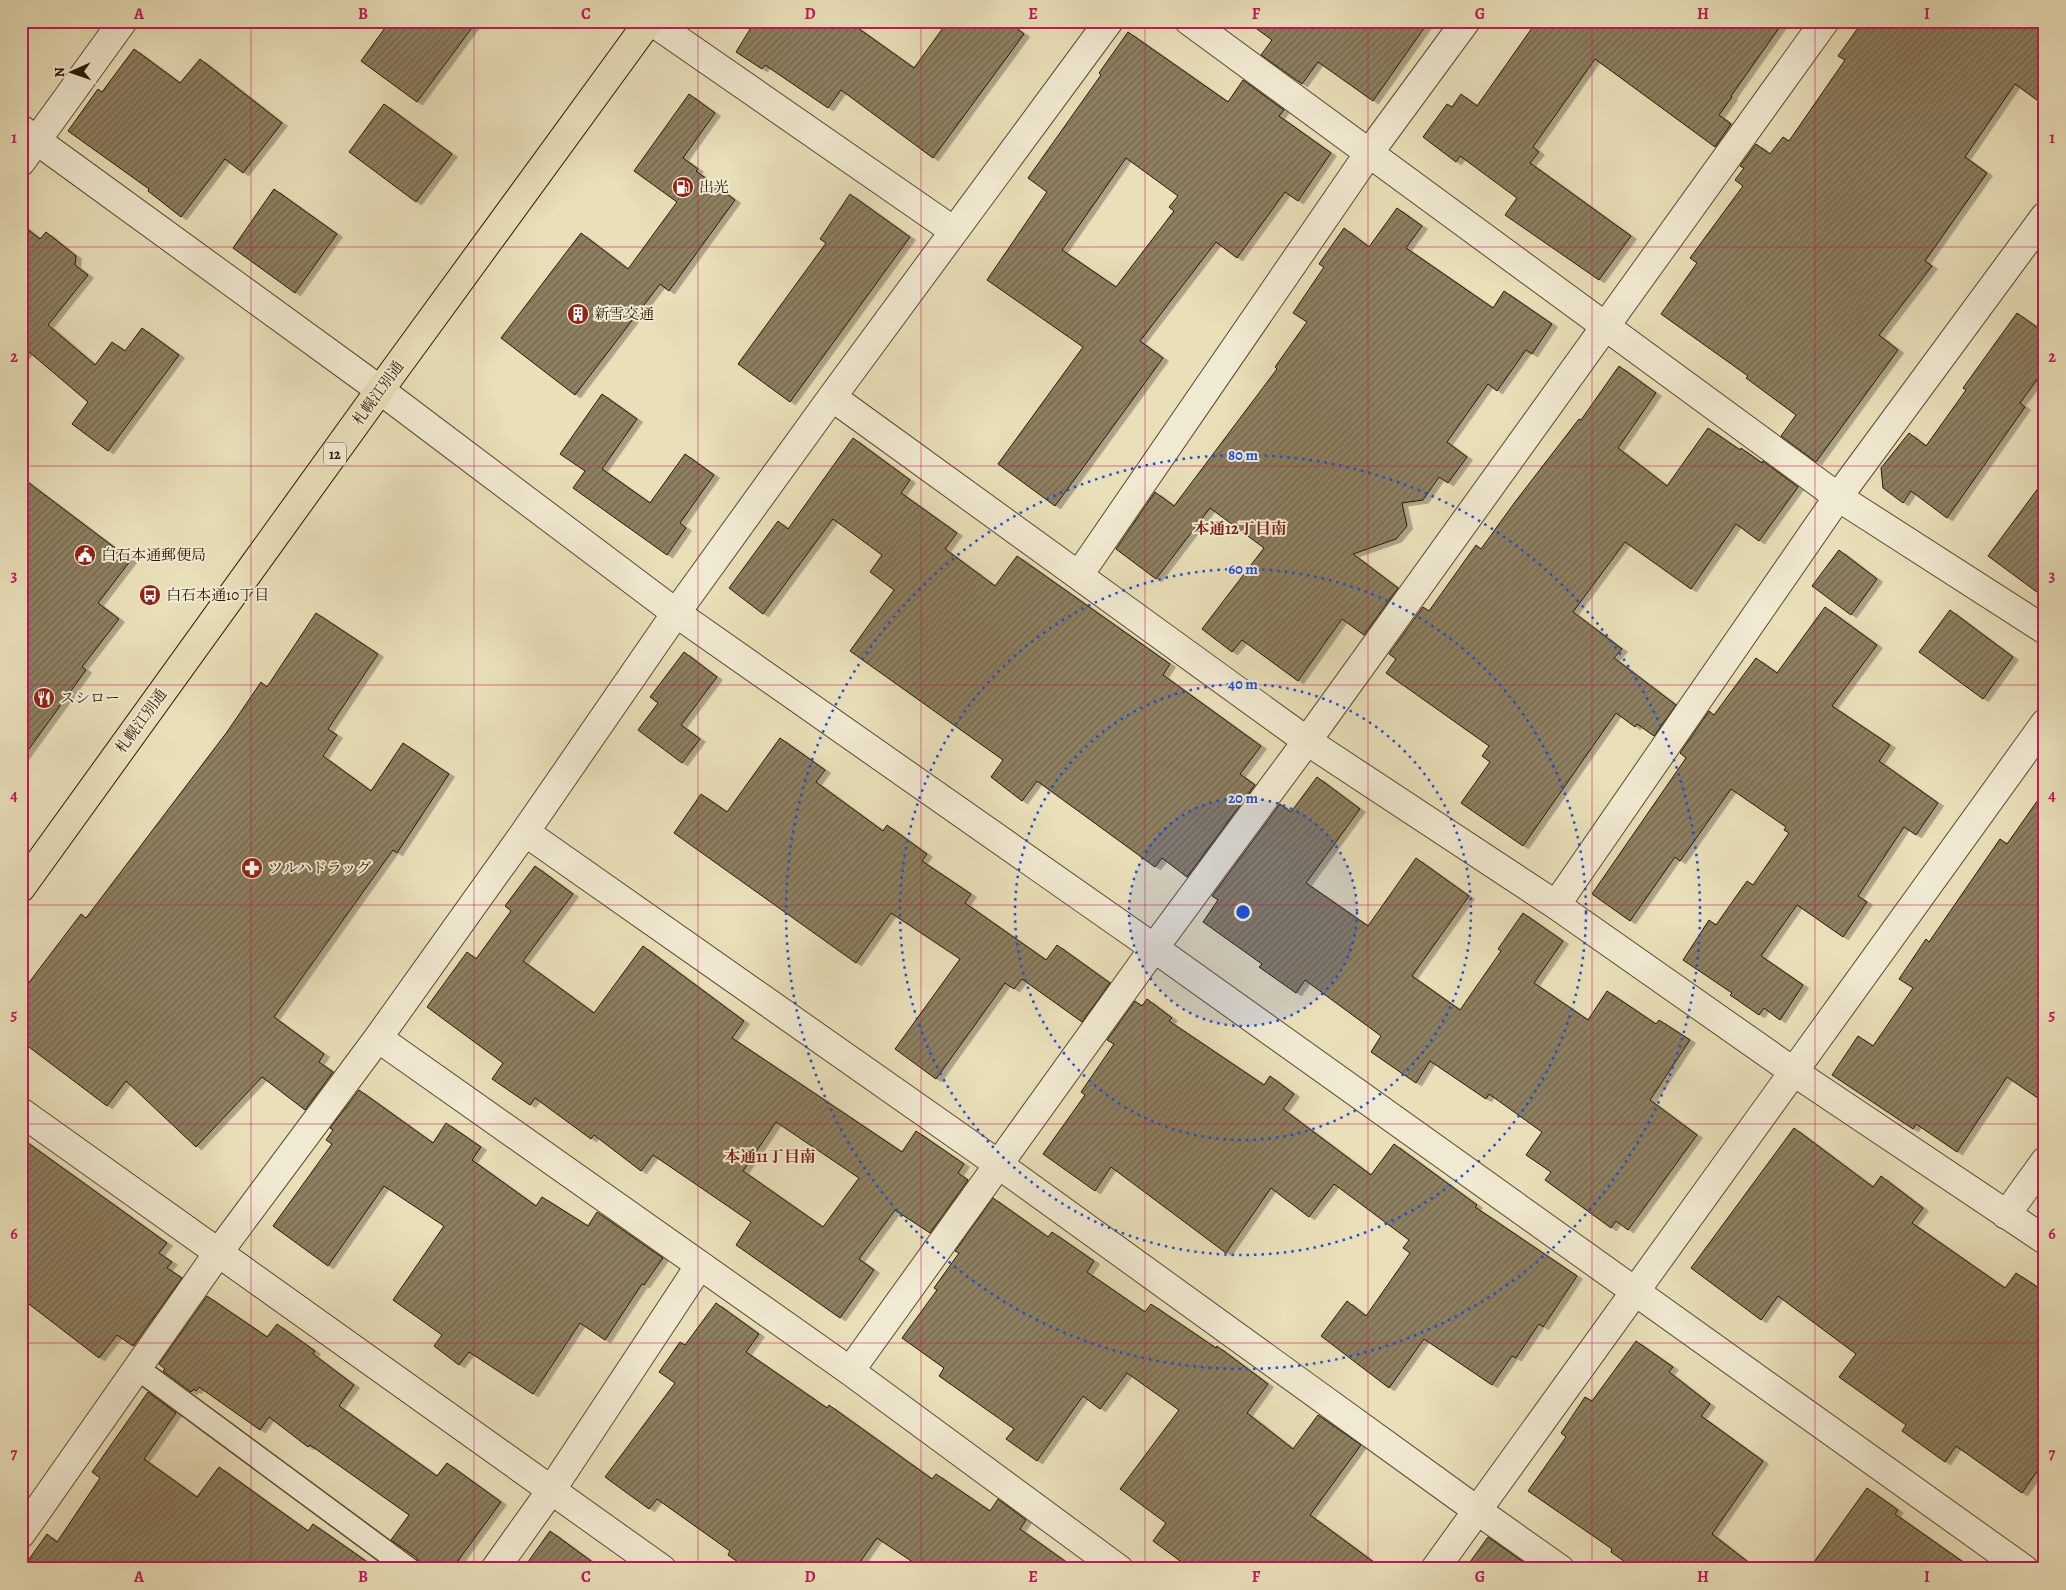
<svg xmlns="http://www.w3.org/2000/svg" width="2066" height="1590" font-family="Alegreya,'Noto Serif JP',serif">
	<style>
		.building { fill: url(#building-hatch); stroke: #2a1801; fill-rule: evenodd; filter: url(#shadow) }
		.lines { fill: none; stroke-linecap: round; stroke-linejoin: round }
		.lane-casing { stroke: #5a4a2f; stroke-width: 25 }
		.street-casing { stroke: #5a4a2f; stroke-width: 30 }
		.highway-casing { stroke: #2a1801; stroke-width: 30 }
		.lane { stroke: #f1ead2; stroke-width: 22 }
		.street { stroke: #f1ead2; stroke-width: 28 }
		.highway { stroke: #e9dfb9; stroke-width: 28 }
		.grid { fill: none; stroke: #c2185b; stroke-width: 1; stroke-opacity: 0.55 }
		.ring { fill: none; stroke: #1d4ed8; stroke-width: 2.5; stroke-dasharray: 2.5 5 }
		.labels { text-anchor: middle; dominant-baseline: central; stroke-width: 4; stroke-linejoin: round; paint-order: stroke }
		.shield { fill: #f1ead2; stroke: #665740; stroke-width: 1 }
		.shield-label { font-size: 14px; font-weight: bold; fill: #2a1801 }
		.poi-label { font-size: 15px; fill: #2a1801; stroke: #f1ead2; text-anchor: start }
		.street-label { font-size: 15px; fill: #2a1801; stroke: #f1ead2 }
		.neighbourhood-label { font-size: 16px; font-weight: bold; fill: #7a1f14; stroke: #f1ead2 }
		.centre { fill: #1d4ed8; stroke: #f1ead2; stroke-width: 2.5 }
		.ring-label { font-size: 15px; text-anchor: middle; font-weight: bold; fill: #1d4ed8; stroke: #f1ead2; stroke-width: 4; stroke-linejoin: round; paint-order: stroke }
		.neatline { fill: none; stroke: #c2185b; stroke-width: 2 }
		.grid-label { font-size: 16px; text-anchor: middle; font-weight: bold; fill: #c2185b }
	</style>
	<defs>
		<pattern id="building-hatch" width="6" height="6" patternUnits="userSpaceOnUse" patternTransform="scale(1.25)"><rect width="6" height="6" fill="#8d7f61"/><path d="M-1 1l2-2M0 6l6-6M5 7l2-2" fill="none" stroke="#73674e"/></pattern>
		<filter id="shadow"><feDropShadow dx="5.5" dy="3" stdDeviation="0" flood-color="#0004"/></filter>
	</defs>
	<rect width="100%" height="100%" fill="#e9dfb9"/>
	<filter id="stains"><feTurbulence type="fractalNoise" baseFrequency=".004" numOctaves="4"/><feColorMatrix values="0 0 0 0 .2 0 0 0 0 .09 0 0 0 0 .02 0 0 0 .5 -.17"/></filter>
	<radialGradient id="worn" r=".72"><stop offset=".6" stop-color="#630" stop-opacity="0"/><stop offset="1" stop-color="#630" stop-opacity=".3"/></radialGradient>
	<path class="building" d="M390 21H477L417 102 361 61Z
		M755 21H848L914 68 948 21H1007L1024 34 933 158 841 90 828 108 765 65 762 69 736 52Z
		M1246 21H1429L1373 101 1318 62 1302 84 1261 55 1272 40Z
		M1537 21H1784L1731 96 1732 97 1719 115 1731 124 1715 147 1595 59 1533 147 1539 152 1530 163 1631 236 1599 280 1505 215 1517 198 1460 156 1456 162 1423 137 1447 104 1452 107 1461 94 1477 106Z
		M1863 21H2045V106L2015 84 1965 157 1987 173 1925 261 1932 266 1879 335 1898 350 1816 462 1781 436 1796 415 1746 378 1748 376 1661 314 1697 263 1690 258 1743 186 1735 180 1744 168 1740 166 1756 144 1770 154 1783 137 1789 141 1845 60 1838 56Z
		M1128 32 1228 102 1243 80 1284 110 1279 116 1331 153 1298 201 1285 192 1237 258 1216 242 1140 341 1163 358 1055 506 998 464 1083 347 987 280 1047 192 1028 178 1101 75 1099 73ZM1126 158 1178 196 1169 207 1174 211 1116 287 1062 250Z
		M134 49 180 83 200 59 282 123 243 173 225 159 181 217 148 191 149 189 68 131 98 89 102 92Z
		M689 94 715 113 683 158 698 169 696 171 735 200 669 291 660 284 575 395 501 338 581 233 628 269 677 202 634 171Z
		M384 104 452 154 416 202 349 152Z
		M274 189 337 234 295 293 233 248Z
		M850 194 910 237 790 402 738 364 826 243 820 239Z
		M1397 208 1422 226 1406 248 1493 308 1504 291 1552 324 1532 354 1526 350 1497 391 1488 384 1447 442 1467 457 1448 483 1439 477 1423 500 1402 503 1407 526 1396 539 1353 554 1398 588 1364 635 1342 619 1298 681 1242 640 1232 652 1202 629 1264 548 1210 508 1156 579 1116 549 1155 492 1174 506 1277 369 1275 367 1307 322 1293 313 1324 267 1319 264 1344 228 1369 247Z
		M21 224 40 239 46 232 76 256 75 265 88 275 48 325 95 365 112 342 125 351 142 328 179 355 108 451 72 424 88 402 28 351 21 359Z
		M2017 313 2045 333V369L2020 403 2025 407 1947 518 1911 491 1903 503 1883 488 1881 468 1909 433 1926 446 1966 390 1963 388Z
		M1619 366 1656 393 1618 448 1667 486 1708 428 1740 450 1741 448 1762 463 1763 461 1798 487 1759 541 1736 524 1691 589 1625 542 1573 612 1622 649 1614 658 1676 705 1654 736 1637 724 1635 727 1616 713 1523 846 1461 803 1490 762 1482 756 1489 746 1386 673 1396 659 1389 654 1423 607 1429 611 1476 545 1481 549 1515 502 1579 419 1581 420Z
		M602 394 637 419 602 469 650 503 685 454 714 475 680 523 686 528 667 555 573 488 585 471 560 454Z
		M853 438 910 480 901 493 957 533 945 549 995 586 1017 556 1170 664 1163 675 1261 746 1240 774 1255 785 1187 877 1162 858 1155 867 1037 781 1022 801 991 777 1003 760 850 651 894 590 870 572 882 555 833 519 763 614 729 588 778 521 788 529Z
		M21 477 131 560 98 603 119 619 82 667 86 670 21 760Z
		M2045 479V598L1988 556Z
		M1839 550 1877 579 1851 615 1812 586Z
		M1825 607 1877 645 1832 706 1890 745 1879 761 1938 803 1916 835 1904 827 1858 896 1867 902 1843 937 1797 905 1761 956 1803 985 1780 1020 1764 1008 1759 1015 1730 995 1732 993 1683 960 1709 920 1716 925 1747 881 1753 885 1789 833 1784 830 1786 827 1731 789 1680 861 1675 857 1630 921 1592 894 1686 758 1680 753 1709 711 1714 715 1756 658 1777 673Z
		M1950 610 2013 657 1983 699 1919 652Z
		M316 613 378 654 328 729 337 735 323 756 371 791 403 743 449 774 397 853 393 850 274 1017 324 1054 319 1062 333 1072 305 1110 262 1077 196 1147 126 1081 107 1106 21 1041V993L81 914 86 918 227 732 261 682 267 687Z
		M684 652 717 677 681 725 700 739 682 763 638 730 658 703 650 697Z
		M780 738 825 770 816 782 883 831 887 825 927 854 922 861 971 894 965 903 1046 960 1057 945 1110 983 1082 1022 1022 979 1014 989 1005 983 936 1079 895 1049 960 959 891 913 856 963 674 833 701 794 727 812Z
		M1317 777 1360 809 1306 883 1368 926 1416 858 1469 896 1412 976 1460 1010 1501 951 1498 949 1523 913 1563 941 1534 983 1588 1020 1607 991 1656 1024 1659 1020 1690 1040 1650 1100 1697 1135 1628 1230 1616 1221 1611 1228 1545 1180 1551 1172 1526 1155 1542 1132 1489 1094 1486 1099 1430 1061 1416 1083 1371 1052 1381 1036 1305 980 1296 993 1259 967 1262 964 1203 922 1218 900 1212 896 1280 804 1291 812Z
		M2045 790V1103L2007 1077 1957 1152 1916 1124 1913 1129 1832 1075 1858 1036 1873 1046 1913 988 1899 979 1926 939 1929 942 2000 839 2007 844Z
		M535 866 573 894 523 961 594 1013 643 946 744 1021 732 1038 902 1152 916 1131 964 1164 958 1173 968 1180 930 1233 895 1210 859 1259 874 1270 840 1318 736 1245 751 1222 653 1155 641 1171 594 1135 591 1139 535 1098 530 1105 492 1079 503 1063 427 1007 467 952 476 959 511 911 505 906ZM776 1122 859 1178 823 1227 743 1171Z
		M1147 999 1172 1018 1169 1021 1264 1085 1270 1076 1294 1094 1283 1109 1371 1175 1394 1144 1477 1205 1475 1207 1577 1276 1543 1327 1539 1324 1516 1358 1512 1356 1492 1385 1424 1339 1389 1388 1321 1336 1347 1301 1366 1316 1410 1253 1403 1248 1409 1240 1334 1184 1309 1217 1271 1188 1226 1253 1111 1167 1095 1191 1043 1154 1085 1095 1081 1092 1114 1044 1107 1040 1135 1001 1142 1006Z
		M359 1090 433 1143 446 1123 481 1147 472 1160 536 1206 542 1197 588 1226 597 1212 663 1258 644 1285 642 1284 605 1340 580 1323 533 1394 469 1352 459 1365 434 1346 442 1335 393 1300 444 1226 384 1186 328 1266 273 1226 332 1144 326 1140 333 1130 330 1128Z
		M1794 1128 1873 1187 1881 1176 1923 1208 1912 1223 2005 1288 2016 1273 2045 1292V1460L2022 1493 1956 1446 1945 1462 1902 1431 1906 1425 1839 1377 1856 1354 1778 1296 1761 1320 1691 1268Z
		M21 1138 167 1243 159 1253 172 1262 167 1268 182 1278 133 1346 117 1335 99 1358 21 1298Z
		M993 1198 1048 1237 1052 1232 1094 1261 1087 1272 1145 1312 1151 1304 1216 1348 1217 1346 1268 1384 1247 1413 1293 1449 1318 1415 1361 1445 1310 1515 1383 1569H1191L1153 1541 1166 1523 1120 1489 1179 1410 1127 1373 1100 1409 1083 1396 1037 1461 1006 1439 1014 1429 939 1376 944 1368 902 1338 937 1290 934 1288 959 1253 955 1251Z
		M207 1296 267 1337 277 1324 315 1351 313 1354 354 1385 339 1406 437 1476 447 1463 501 1502 452 1569H422L417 1558 391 1540 409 1515 310 1445 308 1447 269 1417 260 1430 199 1387 196 1391 194 1389 191 1392 163 1371 165 1369 159 1364Z
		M716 1303 759 1334 746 1352 827 1408 829 1405 932 1479 936 1474 990 1511 998 1499 1026 1520 1020 1529 1076 1569H923L877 1538 855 1569H748L728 1555 730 1551 657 1499 649 1509 605 1477 675 1383 659 1372 680 1342 685 1345Z
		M1636 1341 1673 1367 1669 1372 1710 1404 1701 1416 1763 1461 1712 1534 1757 1569H1635L1611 1552 1612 1549 1528 1491 1566 1437 1561 1433 1585 1397 1592 1401Z
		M148 1392 176 1413 144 1459 197 1497 219 1467 308 1531 313 1524 373 1566 376 1561 387 1569H22L47 1534 57 1542 100 1478 92 1472Z
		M1867 1488 1898 1510 1895 1514 1973 1569H1809Z
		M550 1531 602 1569H523Z
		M1488 1537 1533 1569H1465Z"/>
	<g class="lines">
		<g class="lane-casing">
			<path id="lane" d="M137 1368 409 1569"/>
		</g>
		<g class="street-casing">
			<path id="street" d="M651 21 954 231
				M1189 21 1838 497 2045 630
				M21 129 380 390 676 613 1154 948 2024 1569
				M21 162 123 21
				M832 397 1307 741 1556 905 1794 1072 2045 1240
				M1079 575 1369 153 1466 21
				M525 832 998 1164 1478 1511 1560 1569
				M1556 905 1838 497 2045 216
				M378 1038 850 1371 1119 1569
				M21 1112 662 1569
				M2006 1215 2045 1161
				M850 1371 1154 948 1307 741 1825 21
				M21 1534 218 1253 378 1038 525 832 676 613 832 397 1109 21
				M495 1569 552 1489 700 1265
				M1435 1569 2045 723"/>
		</g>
		<g class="highway-casing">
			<path id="highway" d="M21 888 380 390 649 21"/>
		</g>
		<use href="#lane" class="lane"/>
		<use href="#street" class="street"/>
		<use href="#highway" class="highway"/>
	</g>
	<path class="grid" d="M251 21V1569M474 21V1569M698 21V1569M921 21V1569M1145 21V1569M1368 21V1569M1592 21V1569M1815 21V1569M21 247H2045M21 466H2045M21 685H2045M21 905H2045M21 1124H2045M21 1343H2045"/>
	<circle cx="1243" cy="912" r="114" fill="#1d4ed8" fill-opacity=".12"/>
	<g class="ring">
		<circle cx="1243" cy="912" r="114"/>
		<circle cx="1243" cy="912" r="228"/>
		<circle cx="1243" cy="912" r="343"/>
		<circle cx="1243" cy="912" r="457"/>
	</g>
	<defs>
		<g id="fuel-disc" transform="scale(1.125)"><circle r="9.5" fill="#8f2418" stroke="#f1ead2"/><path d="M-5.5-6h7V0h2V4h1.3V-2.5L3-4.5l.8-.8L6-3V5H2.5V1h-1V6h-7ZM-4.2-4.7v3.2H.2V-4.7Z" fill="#fff"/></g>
		<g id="building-disc" transform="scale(1.125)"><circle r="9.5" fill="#8f2418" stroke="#f1ead2"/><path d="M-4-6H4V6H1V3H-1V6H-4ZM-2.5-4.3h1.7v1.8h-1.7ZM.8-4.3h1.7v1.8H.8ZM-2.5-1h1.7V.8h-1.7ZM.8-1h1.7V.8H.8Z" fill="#fff"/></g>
		<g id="civic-disc" transform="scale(1.125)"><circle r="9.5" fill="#8f2418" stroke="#f1ead2"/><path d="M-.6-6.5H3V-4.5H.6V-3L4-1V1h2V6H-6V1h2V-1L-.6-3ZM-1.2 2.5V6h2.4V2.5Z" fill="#fff"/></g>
		<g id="bus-disc" transform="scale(1.125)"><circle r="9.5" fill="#8f2418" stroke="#f1ead2"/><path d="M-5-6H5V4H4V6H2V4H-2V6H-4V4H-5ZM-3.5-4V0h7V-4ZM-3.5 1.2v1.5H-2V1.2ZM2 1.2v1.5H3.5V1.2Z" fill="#fff"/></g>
		<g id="restaurant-disc" transform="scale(1.125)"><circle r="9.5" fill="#8f2418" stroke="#f1ead2"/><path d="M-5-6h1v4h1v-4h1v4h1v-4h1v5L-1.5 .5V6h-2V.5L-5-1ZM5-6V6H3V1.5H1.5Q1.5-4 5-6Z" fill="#fff"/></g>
		<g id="pharmacy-disc" transform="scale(1.125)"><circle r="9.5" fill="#8f2418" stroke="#f1ead2"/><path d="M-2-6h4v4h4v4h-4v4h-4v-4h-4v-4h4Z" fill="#fff"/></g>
	</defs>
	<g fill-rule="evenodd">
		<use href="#fuel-disc" x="683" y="187"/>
		<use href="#building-disc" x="578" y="314"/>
		<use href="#civic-disc" x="85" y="555"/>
		<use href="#bus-disc" x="150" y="595"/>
		<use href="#restaurant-disc" x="44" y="698"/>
		<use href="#pharmacy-disc" x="252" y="868"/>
	</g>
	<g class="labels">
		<rect class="shield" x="324" y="442.5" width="22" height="23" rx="4"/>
		<g class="shield-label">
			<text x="335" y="454">12</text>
		</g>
		<g class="poi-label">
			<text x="699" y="187">出光</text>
			<text x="594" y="314">新雪交通</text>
			<text x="101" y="555">白石本通郵便局</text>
			<text x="166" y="595">白石本通10丁目</text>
			<text x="60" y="698">スシロー</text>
			<text x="268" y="868">ツルハドラッグ</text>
		</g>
		<g class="street-label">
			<text transform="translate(378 393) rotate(-54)">札幌江別通</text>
			<text transform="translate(141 721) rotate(-54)">札幌江別通</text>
		</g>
		<g class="neighbourhood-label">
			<text x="1240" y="529">本通12丁目南</text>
			<text x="770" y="1157">本通11丁目南</text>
		</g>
	</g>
	<circle cx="1243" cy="912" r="8" class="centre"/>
	<g class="ring-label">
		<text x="1243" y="460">80 m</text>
		<text x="1243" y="574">60 m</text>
		<text x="1243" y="689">40 m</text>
		<text x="1243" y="803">20 m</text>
	</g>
	<rect width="2066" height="1590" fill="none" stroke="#e9dfb9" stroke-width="55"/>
	<g transform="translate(72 72) rotate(268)" stroke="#f1ead2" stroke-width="4" paint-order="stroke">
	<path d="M0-4L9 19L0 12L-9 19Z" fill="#2a1801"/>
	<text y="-8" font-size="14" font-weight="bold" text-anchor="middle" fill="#2a1801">N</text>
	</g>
	<rect x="28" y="28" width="2010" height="1534" class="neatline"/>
	<g class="grid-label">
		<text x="139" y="19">A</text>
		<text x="363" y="19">B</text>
		<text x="586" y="19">C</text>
		<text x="810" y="19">D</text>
		<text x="1033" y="19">E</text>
		<text x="1256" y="19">F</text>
		<text x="1480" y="19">G</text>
		<text x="1703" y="19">H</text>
		<text x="1927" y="19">I</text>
		<text x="14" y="143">1</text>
		<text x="2052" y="143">1</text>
		<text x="14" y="362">2</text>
		<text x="2052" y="362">2</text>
		<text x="14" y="581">3</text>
		<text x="2052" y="581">3</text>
		<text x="14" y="801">4</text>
		<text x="2052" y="801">4</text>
		<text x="14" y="1020">5</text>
		<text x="2052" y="1020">5</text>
		<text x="14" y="1239">6</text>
		<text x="2052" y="1239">6</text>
		<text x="14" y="1459">7</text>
		<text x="2052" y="1459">7</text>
		<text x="139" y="1582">A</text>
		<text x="363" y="1582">B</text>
		<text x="586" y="1582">C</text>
		<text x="810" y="1582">D</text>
		<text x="1033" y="1582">E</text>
		<text x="1256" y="1582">F</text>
		<text x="1480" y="1582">G</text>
		<text x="1703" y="1582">H</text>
		<text x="1927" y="1582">I</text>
	</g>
	<rect width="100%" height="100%" filter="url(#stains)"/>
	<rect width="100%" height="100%" fill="url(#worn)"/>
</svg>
